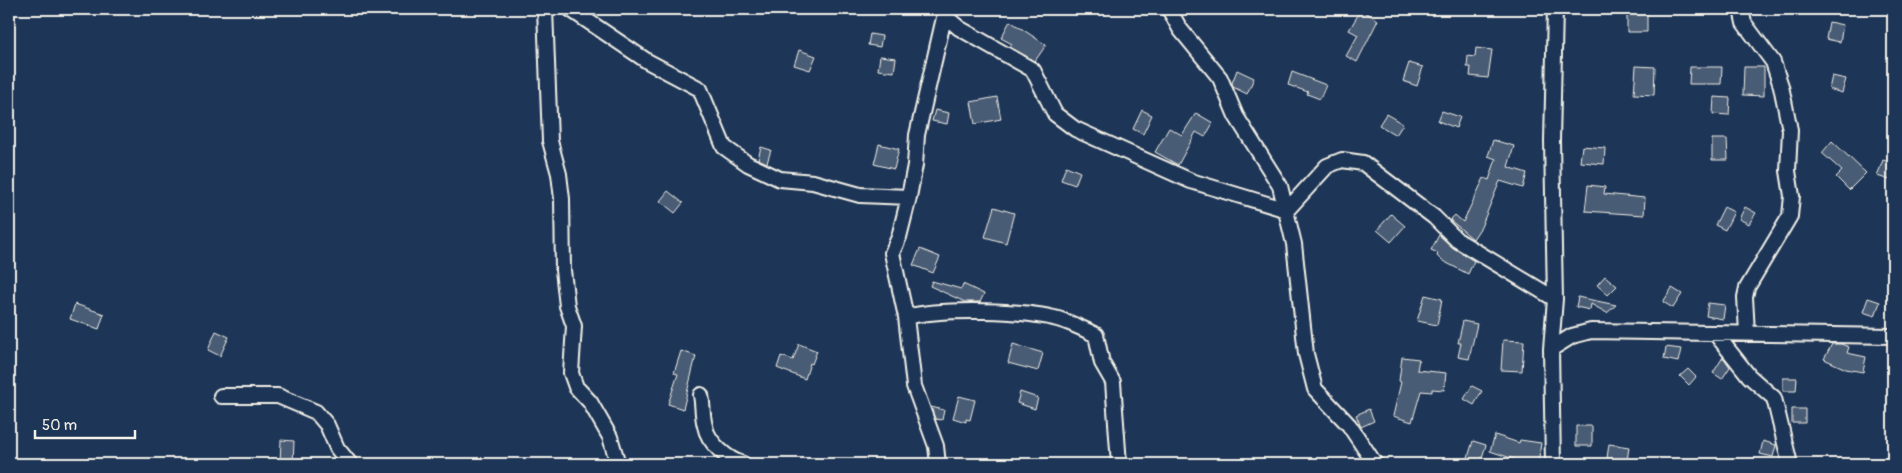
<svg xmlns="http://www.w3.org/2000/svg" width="1902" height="473" font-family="Pangolin,sans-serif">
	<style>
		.building { fill: #485b74; stroke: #f4f1e8 }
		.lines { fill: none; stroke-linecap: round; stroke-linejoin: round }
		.minor-casing { stroke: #f4f1e8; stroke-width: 18 }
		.minor { stroke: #1d3557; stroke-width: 14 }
	</style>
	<rect width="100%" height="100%" fill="#1d3557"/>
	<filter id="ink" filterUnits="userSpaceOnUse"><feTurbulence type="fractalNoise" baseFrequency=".02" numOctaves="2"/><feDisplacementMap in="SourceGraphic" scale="10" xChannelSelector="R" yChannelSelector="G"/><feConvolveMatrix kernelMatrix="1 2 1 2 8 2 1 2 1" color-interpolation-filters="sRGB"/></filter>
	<g filter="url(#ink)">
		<path class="building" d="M1361 10 1378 20 1357 62 1346 56 1358 35 1349 30Z
			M1627 11H1647V32H1627Z
			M1010 21 1046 45 1035 61 1010 47 1012 44 1001 38Z
			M1829 22 1843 25 1840 42 1826 39Z
			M870 34 882 36 880 47 868 45Z
			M1476 48 1492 50 1488 78 1470 76 1471 67H1467L1468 56 1475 57Z
			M799 50 816 56 810 70 794 65Z
			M880 56 896 58 894 72 878 70Z
			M1409 63 1423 67 1417 86 1403 81Z
			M1636 66 1655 67 1654 95 1634 94Z
			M1690 67H1722L1721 84H1689Z
			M1744 67H1764V96L1743 95Z
			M1237 70 1254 78 1247 94 1233 87 1232 83Z
			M1292 72 1326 85 1320 99 1307 94 1308 92 1288 85Z
			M1832 76 1846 79 1842 93 1829 89Z
			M997 97 1001 119 975 124 971 102Z
			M1714 97 1730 98 1729 115 1713 114Z
			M935 110 949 113 947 124 932 121Z
			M1142 110 1152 115 1143 134 1133 129Z
			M1442 111 1460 117 1456 128 1438 121Z
			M1196 113 1213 123 1205 137 1196 132 1178 165 1155 152 1169 128 1182 135Z
			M1386 114 1403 124 1396 135 1379 125Z
			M1712 139H1727L1728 160H1712Z
			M1493 140 1514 146 1508 167 1527 173 1523 188 1500 181 1481 227 1473 239 1450 220 1455 215 1463 222 1484 178 1489 180 1496 159 1488 156Z
			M1832 141 1866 173 1849 190 1836 177 1842 171 1822 153Z
			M879 144 899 149 894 169 874 164Z
			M1582 146 1605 148 1604 164 1580 162Z
			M761 147 771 150 767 163 758 159Z
			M1883 160 1893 163V181L1877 176Z
			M1066 166 1080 172 1075 185 1061 180Z
			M1588 185 1605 187 1604 194 1645 198 1644 215 1585 211Z
			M668 191 683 203 675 213 660 201Z
			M994 207 1014 213 1006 243 985 237Z
			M1724 207 1734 212 1725 230 1715 225Z
			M1745 207 1756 213 1749 224 1739 219Z
			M1391 214 1405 226 1391 242 1377 230Z
			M1439 235 1452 247 1474 261 1468 274 1441 260 1437 256 1438 253 1431 250Z
			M920 249 940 257 933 273 913 265Z
			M1605 276 1617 286 1608 295 1597 285Z
			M932 281 961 289 963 284 984 294 980 302H965L930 286Z
			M1672 288 1682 294 1673 308 1663 302Z
			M1425 295 1442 299 1437 325 1417 321Z
			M1578 297 1582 298 1616 305 1607 313 1591 304 1590 310 1576 307Z
			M1868 298 1880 302 1875 316 1863 312Z
			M1708 303 1725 305 1723 319 1706 316Z
			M75 304 104 314 99 329 70 319Z
			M1463 321 1477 324 1469 359 1458 357 1461 343H1458Z
			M216 331 229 337 220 356 208 350Z
			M1503 340 1524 341 1522 371 1501 370Z
			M799 344 817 351 812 364 810 363 805 379 777 368 781 356 793 360Z
			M1013 344 1043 353 1038 371 1008 363Z
			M1832 344H1841L1849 347 1847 353 1866 357 1863 372 1846 369 1824 359Z
			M1666 347 1681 349 1678 362 1664 359Z
			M681 351 696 356 683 409 668 404 678 374 674 373Z
			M1402 357 1419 359 1417 370 1446 373 1444 390 1432 389V392L1421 391 1412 422 1393 416 1401 382 1399 381Z
			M1723 357 1730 367 1722 379 1713 373Z
			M1688 369 1696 377 1689 385 1680 376Z
			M1783 378H1797L1796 391H1783Z
			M1472 386 1482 391 1474 405 1464 399Z
			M1020 392 1038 398 1035 409 1017 403Z
			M959 396 975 400 970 420 966 419V422L953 418Z
			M931 407 944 410 942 420 935 419Z
			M1369 409 1374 421 1361 427 1356 415Z
			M1792 409H1805V423H1792Z
			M1576 426H1592V446H1576Z
			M1495 435 1519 443 1520 440 1541 443 1538 464H1517V460L1490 451Z
			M281 440 294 441 293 464H280Z
			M1473 441 1486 445 1480 464H1466Z
			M1763 441 1776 445 1773 457 1760 454Z
			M1609 444 1629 447 1627 461 1607 458Z"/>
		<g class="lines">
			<g class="minor-casing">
				<path id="minor" d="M545 9 550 141 559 174 562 199 563 270 567 306 574 326 571 373 576 387 590 402 610 437 618 464
					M570 9 647 61 700 89 724 147 748 164 780 179 813 182 860 195 909 197
					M1169 9 1180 29 1220 78 1236 116 1280 186 1294 244 1306 354 1315 389 1349 425 1375 464
					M1741 9 1744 23 1773 62 1781 86 1790 130 1788 171 1792 196 1790 216 1747 288 1745 297 1747 333
					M945 16 959 28 1033 70 1055 114 1075 129 1191 181 1287 210 1327 166 1342 160 1363 163 1434 217 1457 240 1555 299
					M906 317C941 308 1030 309 1064 321 1075 325 1086 330 1096 335L1102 363 1113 382 1119 464
					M1715 333 1749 376 1774 398 1790 464
					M1551 349 1572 336 1591 331 1893 336
					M701 395C703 405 702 416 705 426 708 443 728 460 743 464
					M221 396H278L316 412 327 425 337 448 350 464
					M938 464 936 446 914 386 906 317 892 253 899 237 909 197 915 165 917 135 946 9
					M1553 464 1551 349 1555 299 1552 141 1555 9"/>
			</g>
			<use href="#minor" class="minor"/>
		</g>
	</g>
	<rect width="1902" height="473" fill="none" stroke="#1d3557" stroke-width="30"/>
	<rect x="15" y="15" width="1872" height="443" fill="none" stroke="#f4f1e8" stroke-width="2" filter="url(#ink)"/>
	<path d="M35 430v8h100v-8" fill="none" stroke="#f4f1e8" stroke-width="2.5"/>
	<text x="42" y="430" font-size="15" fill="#f4f1e8" stroke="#1d3557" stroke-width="4" paint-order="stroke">50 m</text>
</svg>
